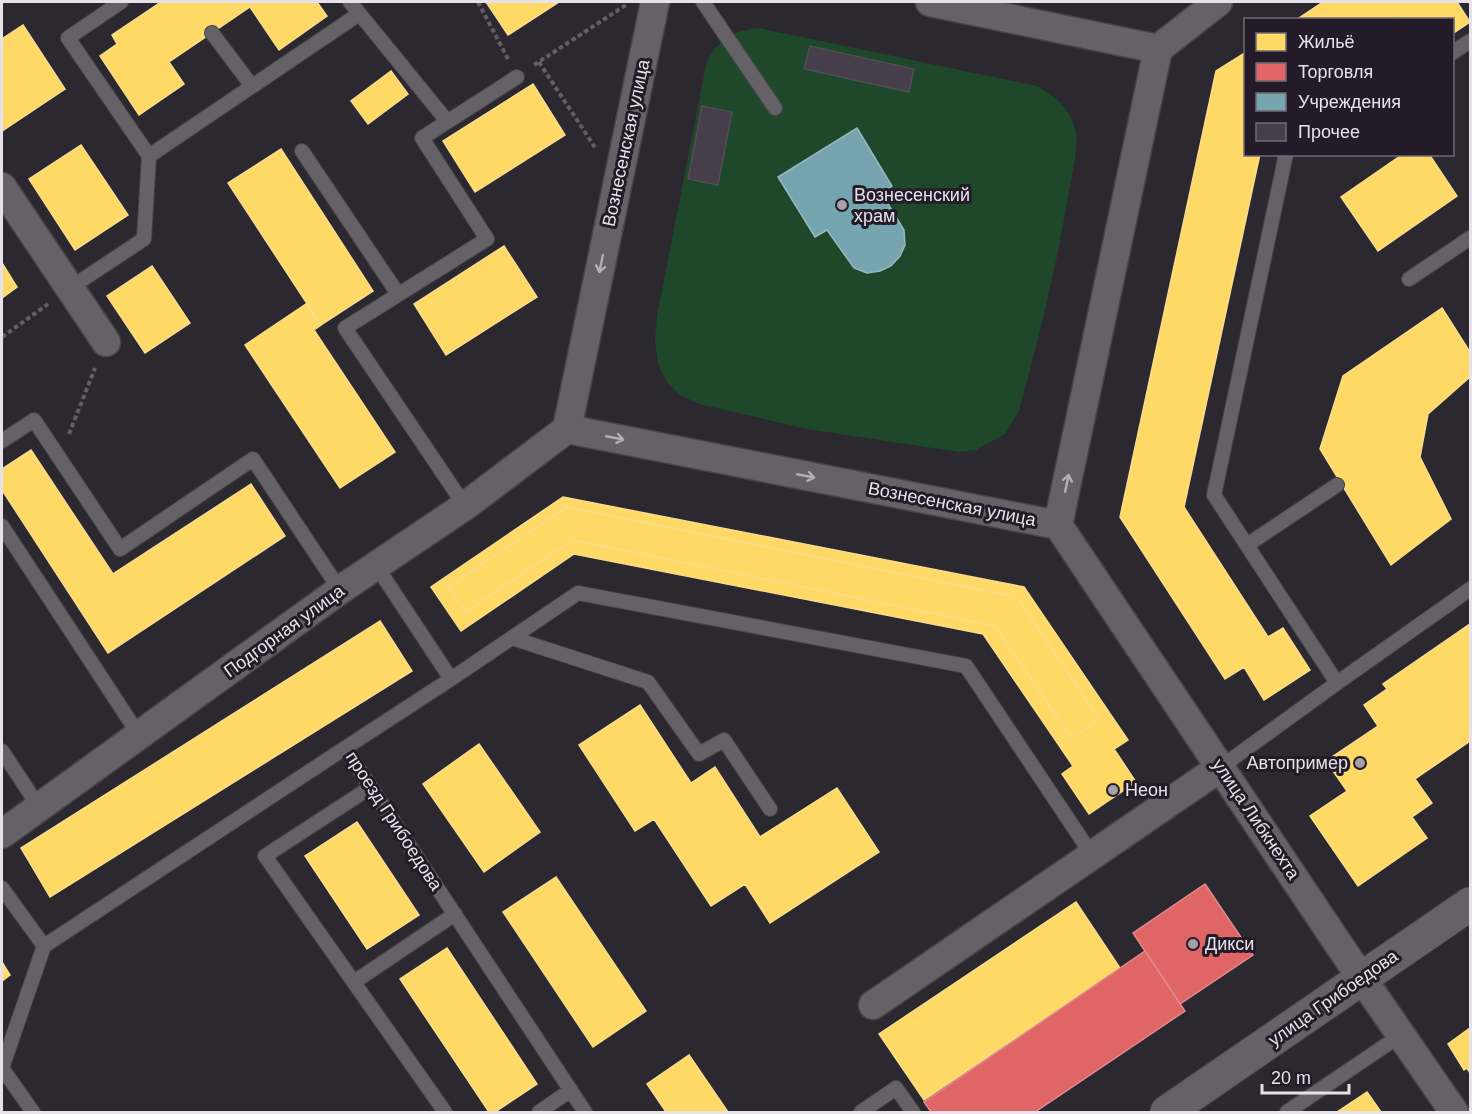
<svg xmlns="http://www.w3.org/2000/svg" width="1472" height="1114" font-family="Helvetica,sans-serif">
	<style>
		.green { fill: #1e4829 }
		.homes { fill: #ffd966; stroke: #f8dc8e; stroke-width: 1.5 }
		.shops { fill: #e06666; stroke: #e28b8e; stroke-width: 1.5 }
		.public { fill: #76a5af; stroke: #98b7c1; stroke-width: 1.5 }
		.building { fill: #463e4a; stroke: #504d53; stroke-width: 1.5 }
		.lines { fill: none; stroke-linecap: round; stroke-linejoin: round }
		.lane-casing { stroke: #474449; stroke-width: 16 }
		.street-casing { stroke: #474449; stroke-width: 31 }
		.secondary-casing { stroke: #474449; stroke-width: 35 }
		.path { stroke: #625e64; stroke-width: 4; stroke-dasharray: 4.5 3; stroke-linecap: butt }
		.lane { stroke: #656267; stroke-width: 14 }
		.street { stroke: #656267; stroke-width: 28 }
		.secondary { stroke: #656267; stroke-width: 33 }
		.oneway { stroke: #b3afb6 }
		.poi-dot { fill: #a6a1a9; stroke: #231c28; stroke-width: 2 }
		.labels { text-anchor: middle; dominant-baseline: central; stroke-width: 6; stroke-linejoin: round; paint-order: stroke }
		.street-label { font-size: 18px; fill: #e7e2ea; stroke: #231c28 }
		.poi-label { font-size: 18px; fill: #e7e2ea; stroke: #231c28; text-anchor: start }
	</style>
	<rect width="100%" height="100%" fill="#2c282f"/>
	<path class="green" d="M759 28 1037 86C1056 97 1073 110 1076 134 1078 154 1071 177 1068 197 1056 270 1038 340 1019 411L1005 434 976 450 959 452 807 429 699 404 680 395 667 382 658 364 655 340 657 316 706 65C716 40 734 30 759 28Z"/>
	<path class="homes" d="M161 2H317L327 16 279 50 250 7 169 62 184 84 139 115 100 56 117 44 112 35Z
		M486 2H559L508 35Z
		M1323 2H1457L1470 22 1452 34V20H1397L1395 16 1389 20H1296Z
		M23 25 65 89 2 131V39Z
		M1246 52V154H1260L1184 507 1268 637 1283 628 1310 670 1264 700 1244 667 1225 679 1120 517 1216 71Z
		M391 71 408 94 368 124 351 101Z
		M533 84 565 135 475 192 443 141Z
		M81 145 128 215 75 250 29 179Z
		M281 149 373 291 321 325 228 183Z
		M1403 154H1429L1457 196 1378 251 1341 197Z
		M504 246 537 297 446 355 414 304Z
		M2 263 17 287 2 298Z
		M152 266 190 323 145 353 107 296Z
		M306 304 321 325 314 330 395 452 340 488 245 345Z
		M1442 308 1470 352V377L1428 414 1420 457 1451 519 1391 565 1320 449 1343 376Z
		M31 450 113 574 251 484 285 536 108 653 2 490V469Z
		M563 497 1024 587 1128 740 1114 749 1136 782 1089 814 1062 774 1073 766 983 634 574 554 461 631 431 587Z
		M567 507 1017 597 1099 719 1072 739 995 626 573 540 466 612 448 587Z
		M380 621 412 671 50 897 21 848Z
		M1470 624V741L1415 779 1432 803 1412 817 1427 838 1358 886 1310 816 1347 791 1326 761 1378 726 1364 705 1387 689 1383 684Z
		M640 705 691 783 715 767 760 837 837 788 879 852 770 923 745 884 711 906 654 819 635 831 579 745Z
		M479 744 540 832 484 872 423 784Z
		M357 822 419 915 367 949 305 856Z
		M556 877 646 1011 593 1047 503 912Z
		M1076 902 1120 968 924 1100 879 1034Z
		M447 948 537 1084 495 1112H489L400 979Z
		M2 962 10 975 2 981Z
		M1470 1028V1073L1467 1068 1464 1070 1448 1044Z
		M689 1055 728 1112H666L647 1084Z
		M1367 1092 1381 1112H1337Z"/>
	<path class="shops" d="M1205 884 1253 955 1180 1004 1133 933Z
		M1145 951 1185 1011 1035 1112H931L924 1102Z"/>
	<path class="public" d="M857 128 892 186 882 194 904 230 905 245 900 256 891 266 880 271 867 273 854 268 827 230 815 237 778 177Z"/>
	<path class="building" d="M810 46 914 69 909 92 804 69Z
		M702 106 732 112 718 185 688 179Z"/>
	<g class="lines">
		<g class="lane-casing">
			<path id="lane" d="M350 2 447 121
				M703 2 775 108
				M212 33 252 86
				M1452 53 1470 41
				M302 151 398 294
				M149 156 359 14
				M1409 279 1470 238
				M70 288 144 239 149 156 68 38 121 2
				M2 441 34 420 120 549 253 459 340 590
				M465 506 345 328 487 239 422 138 517 77
				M2 526 139 735
				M1247 545 1337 485
				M377 567 451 679 345 748 585 1112
				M512 638 648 682 699 754 724 740 770 809
				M451 679 578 593 966 666 1092 855
				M1337 683 1470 589
				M2 751 39 807
				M1221 767 1337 683 1214 495 1286 154
				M371 787 265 856 445 1112
				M2 888 44 946 345 748
				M354 982 455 914
				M2 1068 44 946
				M2 1068 33 1112
				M539 1112 571 1090
				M861 1112 896 1088 913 1112
				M1287 1112 1401 1035"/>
		</g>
		<g class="street-casing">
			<path id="street" d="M655 2 567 429 1058 525 1158 49 930 2
				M1158 49 1218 2
				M2 187 106 342
				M1058 525 1341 948 1454 1112
				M2 834 340 590 465 506 567 429
				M873 1005 1221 767"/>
		</g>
		<g class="secondary-casing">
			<path id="secondary" d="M1167 1112 1470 904"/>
		</g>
		<path class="path" d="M478 2 508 59
			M539 62 596 149
			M534 65 626 5
			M2 337 48 304
			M69 434 95 368"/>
		<use href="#lane" class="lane"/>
		<use href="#street" class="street"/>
		<use href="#secondary" class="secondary"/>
	</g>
	<defs><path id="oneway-shaft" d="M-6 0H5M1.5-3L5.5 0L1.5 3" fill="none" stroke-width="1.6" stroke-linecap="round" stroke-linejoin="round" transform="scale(1.5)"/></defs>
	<g class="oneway">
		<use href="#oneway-shaft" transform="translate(601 264) rotate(102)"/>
		<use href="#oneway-shaft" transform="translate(615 438) rotate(11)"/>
		<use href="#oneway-shaft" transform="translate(806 476) rotate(11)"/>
		<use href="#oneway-shaft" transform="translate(1067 483) rotate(-78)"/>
	</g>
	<g class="poi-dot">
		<circle cx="842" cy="205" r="6"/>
		<circle cx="1360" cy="763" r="6"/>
		<circle cx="1113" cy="790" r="6"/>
		<circle cx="1193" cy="944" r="6"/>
	</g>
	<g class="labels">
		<g class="street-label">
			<text transform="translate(626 143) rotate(-78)">Вознесенская улица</text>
			<text transform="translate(952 504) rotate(11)">Вознесенская улица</text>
			<text transform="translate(284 631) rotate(-36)">Подгорная улица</text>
			<text transform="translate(1256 819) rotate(56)">улица Либкнехта</text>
			<text transform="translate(394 821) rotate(57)">проезд Грибоедова</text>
			<text transform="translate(1333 998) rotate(-35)">улица Грибоедова</text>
		</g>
		<g class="poi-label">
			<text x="854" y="195">Вознесенский<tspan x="854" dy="21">храм</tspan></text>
			<text x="1348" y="763" text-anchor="end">Автопример</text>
			<text x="1125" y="790">Неон</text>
			<text x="1205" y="944">Дикси</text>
		</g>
	</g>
	<rect width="1472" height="1114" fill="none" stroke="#e7e2ea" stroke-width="6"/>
	<rect x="1244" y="18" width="210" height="138" fill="#231c28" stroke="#716b76" stroke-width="1.5"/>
	<rect x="1256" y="33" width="30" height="18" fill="#ffd966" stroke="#716b76" stroke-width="1.5"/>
	<text x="1298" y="48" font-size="18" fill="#e7e2ea">Жильё</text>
	<rect x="1256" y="63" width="30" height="18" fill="#e06666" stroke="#716b76" stroke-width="1.5"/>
	<text x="1298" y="78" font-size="18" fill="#e7e2ea">Торговля</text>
	<rect x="1256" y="93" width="30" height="18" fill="#76a5af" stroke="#716b76" stroke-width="1.5"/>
	<text x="1298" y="108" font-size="18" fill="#e7e2ea">Учреждения</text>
	<rect x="1256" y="123" width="30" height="18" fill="#463e4a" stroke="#716b76" stroke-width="1.5"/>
	<text x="1298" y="138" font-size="18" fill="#e7e2ea">Прочее</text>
	<path d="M1262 1084v9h87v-9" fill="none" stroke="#e7e2ea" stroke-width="3"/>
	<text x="1271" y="1084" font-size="18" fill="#e7e2ea" stroke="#231c28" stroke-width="4.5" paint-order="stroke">20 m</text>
</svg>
